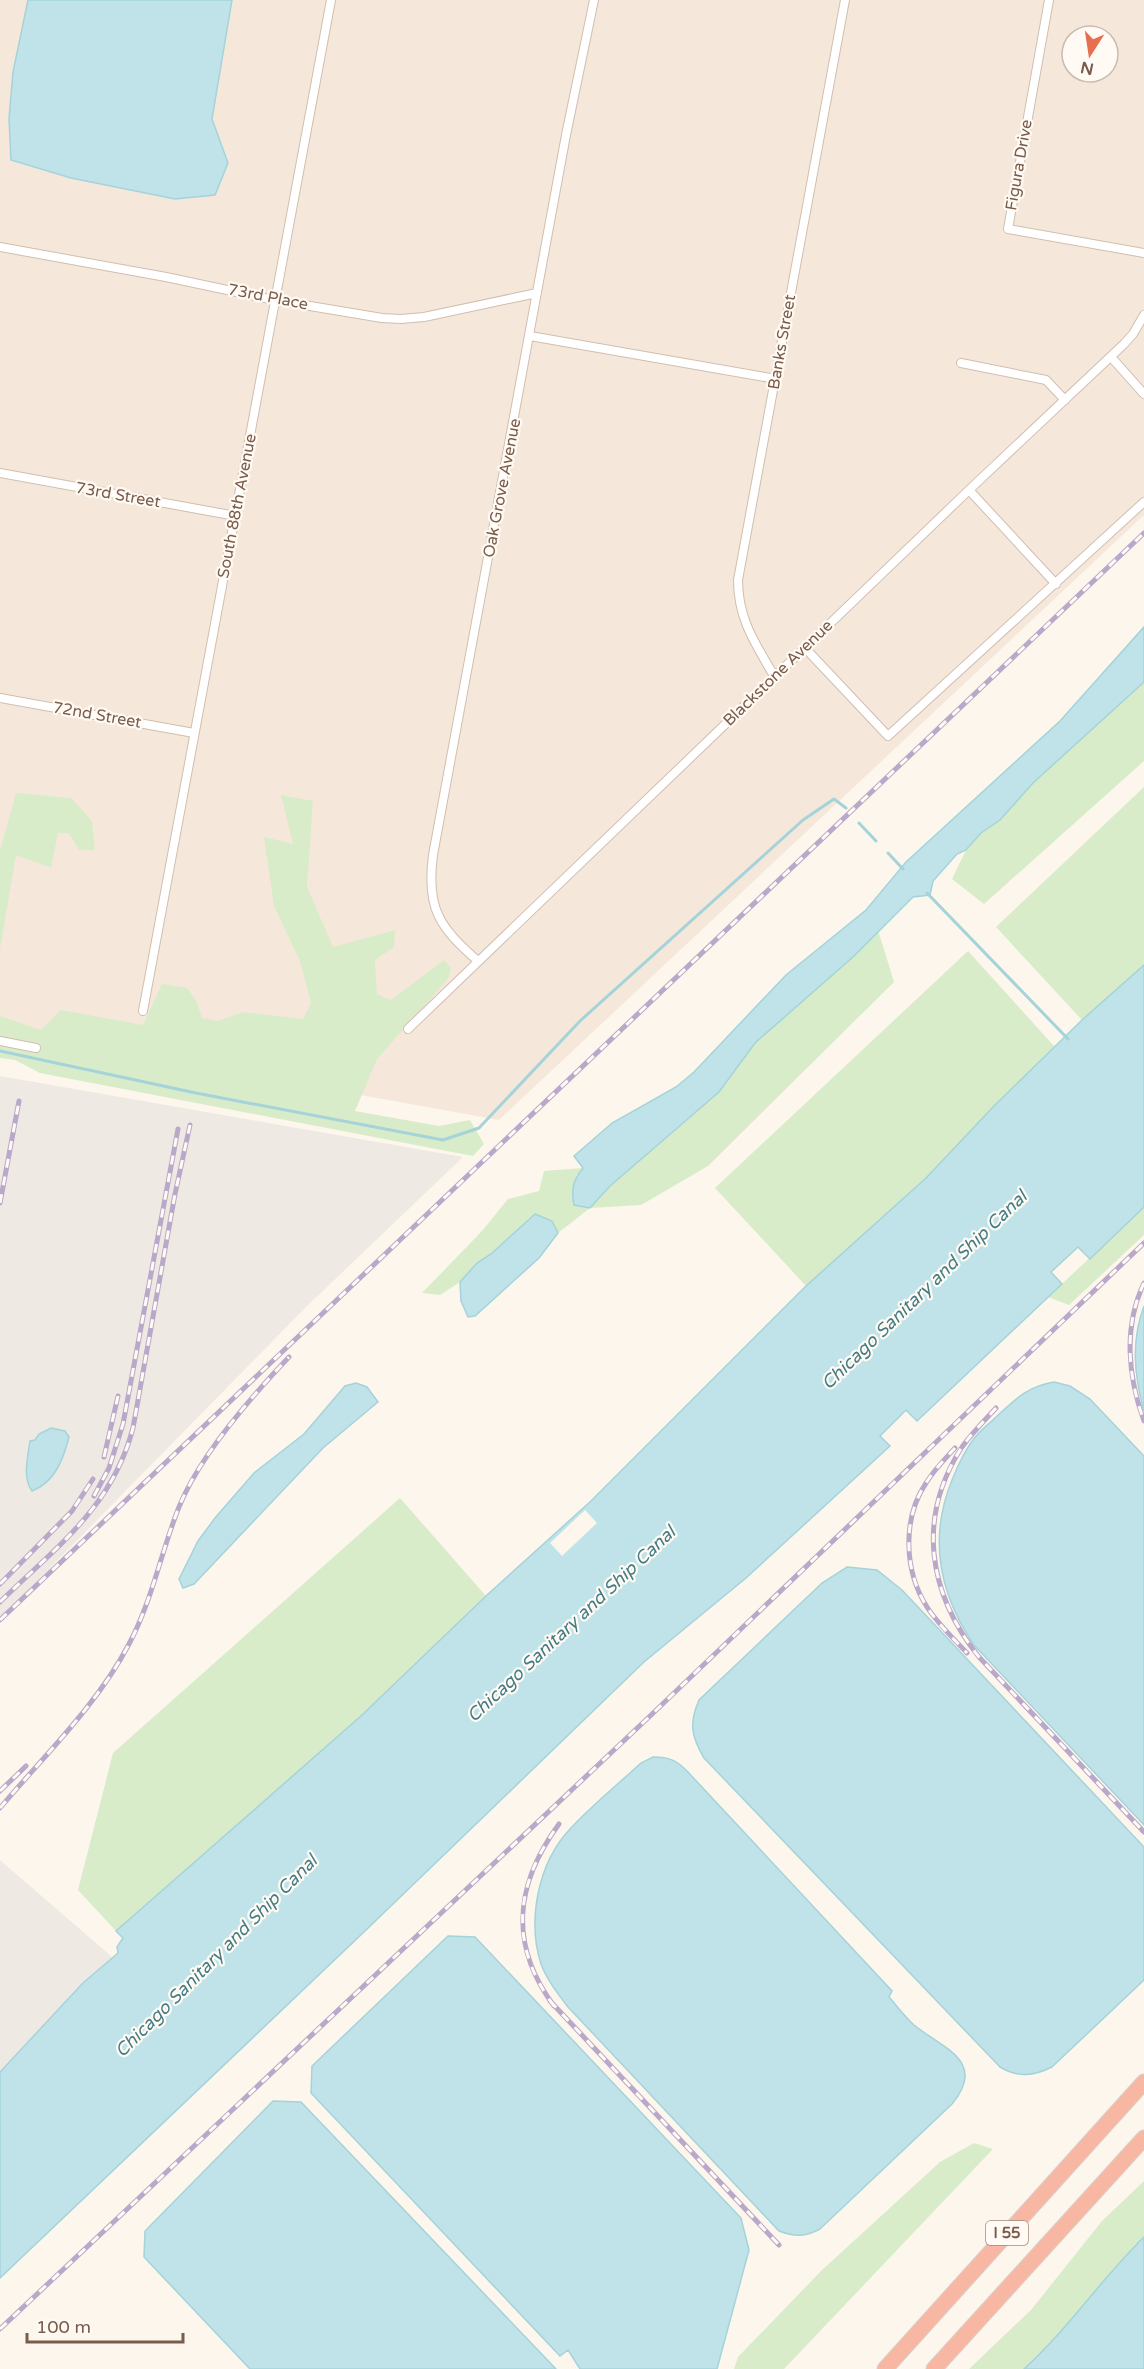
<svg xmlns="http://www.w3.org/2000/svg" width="1144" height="2369" font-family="'Varela Round',sans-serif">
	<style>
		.residential { fill: #f5e8da; fill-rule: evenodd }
		.industrial { fill: #efe9e4 }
		.green { fill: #d8ecc9 }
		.water { fill: #bfe3e8; stroke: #a5d3da; stroke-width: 1.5 }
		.pier { fill: #fdf6ec }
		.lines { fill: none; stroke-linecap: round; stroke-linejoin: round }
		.stream { stroke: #a5d3da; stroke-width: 3 }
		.minor-casing { stroke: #d1beb0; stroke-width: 10 }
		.motorway-casing { stroke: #dad1cd; stroke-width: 17 }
		.minor { stroke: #fff; stroke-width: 8 }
		.motorway { stroke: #f7b7a3; stroke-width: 15 }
		.rail-casing { stroke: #b9a8c9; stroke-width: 5 }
		.rail { stroke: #fffaf3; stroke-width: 3; stroke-dasharray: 9; stroke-linecap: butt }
		.labels { text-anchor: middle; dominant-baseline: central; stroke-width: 4.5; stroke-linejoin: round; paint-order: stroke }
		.shield { fill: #fffaf3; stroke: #a28b7f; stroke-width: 1.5 }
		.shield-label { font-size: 15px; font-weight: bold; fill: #7a5c4d }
		.street-label { font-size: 16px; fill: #7a5c4d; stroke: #fffaf3 }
		.water-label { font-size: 18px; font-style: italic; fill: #437c86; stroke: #fffaf3 }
	</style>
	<rect width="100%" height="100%" fill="#fdf6ec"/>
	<path class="residential" d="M0 0H1144V515L499 1120 0 1030ZM1072 36H1108V72H1072Z"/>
	<path class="industrial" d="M0 1076 463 1157 305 1308 0 1619Z
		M0 1860 112 1957 83 1983 0 2072Z"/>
	<path class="green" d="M1144 682V761L984 904 952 879 966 850 981 833 1000 820 1033 783Z
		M1144 787V965L1082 1020 996 927Z
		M16 793 71 798 92 821 95 850H79L69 833H58L51 868 16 855 0 949V851Z
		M281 795 313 801 307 887 333 947 395 930 394 947 375 960 377 994 391 1000 444 960 451 968 448 979 377 1059 355 1111 439 1126 470 1120 484 1144 473 1156 40 1073 15 1060 0 1058V1016L41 1030 61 1010 143 1025 162 984 187 988 196 1000 202 1018 218 1021 243 1012 303 1019 311 1003 300 961 274 906 264 837 293 844Z
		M878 930 894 982 708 1166 641 1205 590 1208 558 1233 552 1221 535 1214 491 1254 477 1263 460 1282 440 1295 422 1293 482 1231 508 1199 539 1191 544 1171 583 1168 576 1176 590 1208 610 1186 719 1092 755 1043 853 957Z
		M968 951 1055 1047 926 1178 806 1286 715 1188Z
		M1144 1207V1235L1069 1305 1048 1297Z
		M400 1498 486 1596 361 1716 116 1931 78 1890 113 1753Z
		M974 2143 993 2149 784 2369H734L738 2357 822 2270 940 2162Z
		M1144 2181V2237C1101 2279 1068 2329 1024 2369H969L1031 2310 1102 2221Z"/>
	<path class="water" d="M28 0H232L212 119 228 163 215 195 175 199 71 178 11 160 9 119 13 72Z
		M1144 627V682L1033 783 1000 820 981 833 966 850 957 854 933 881 930 895 913 897 853 957 755 1043 719 1092 610 1186 590 1208 574 1205C571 1190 573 1180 583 1168L574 1156 612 1123 676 1087 694 1072 786 975 866 910 906 862 1060 721Z
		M1144 965V1207L1090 1259 1078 1247 1051 1272 1062 1284 917 1421 906 1410 880 1436 890 1446 746 1578 644 1662 365 1931 0 2278V2072L83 1983 118 1953 117 1947 123 1938 116 1931 361 1716 486 1596 591 1501 806 1286 926 1178 994 1106 1082 1020Z
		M535 1214 552 1221 558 1233 539 1258 475 1316 468 1317 461 1301 460 1282 477 1263 491 1254Z
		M1144 1306V1411C1134 1375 1131 1341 1144 1306Z
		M1054 1382 1070 1386 1090 1399 1144 1456V1825L974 1645C940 1595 928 1539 952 1480 958 1465 965 1449 976 1436 982 1429 990 1423 996 1417 1016 1399 1026 1387 1054 1382Z
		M356 1383 367 1387 378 1402 323 1448 194 1584 183 1588 179 1579 198 1541 215 1518 254 1473 304 1434 345 1386Z
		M51 1428 65 1431 69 1437C63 1460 55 1482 32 1491 22 1477 28 1457 30 1441L35 1440 39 1434Z
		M847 1567 877 1570 902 1590 1144 1847V1980L1052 2067C1034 2076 1018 2078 1000 2067L704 1758C691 1736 689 1723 699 1700L822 1583Z
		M653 1757C669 1757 676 1760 687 1771L892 1991 889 1997C897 2006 905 2017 914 2025 942 2048 988 2061 952 2104L820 2229C805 2237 795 2237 779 2231L568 2007C558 1994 547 1980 541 1964 527 1920 538 1863 570 1829 591 1806 617 1785 641 1763Z
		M448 1936 475 1937 741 2218 749 2250 717 2369H580L568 2350 560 2356 311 2093 312 2066Z
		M273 2101 301 2102 556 2369H250L144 2257 145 2231Z
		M1144 2237V2369H1024C1068 2329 1101 2279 1144 2237Z"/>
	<path class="pier" d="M585 1510 597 1523 562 1556 550 1543Z"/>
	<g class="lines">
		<path class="stream" d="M859 823 876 841
			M888 853 903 869
			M927 893 1068 1039
			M0 1051 196 1093 443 1140 479 1128 580 1021 803 820 834 799 846 808"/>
		<g class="minor-casing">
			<path id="minor" d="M1049 0 1008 229 1144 253
				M0 247 166 277 274 300 382 318 401 319 424 317 537 293
				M530 336 776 379
				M1111 357 1144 394
				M961 363 1046 380 1065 400
				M0 473 236 516
				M969 490 1056 584
				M805 648 888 736 1144 502
				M774 676C755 643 738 619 738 580L845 0
				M0 698 194 733
				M478 961C439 927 426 908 433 855L566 135 594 0
				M143 1011 331 0
				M408 1029 969 490 1124 344 1133 334 1144 315
				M0 1041 36 1048"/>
		</g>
		<g class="motorway-casing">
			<path id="motorway" d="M885 2369 1144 2082
				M934 2369 1144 2138"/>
		</g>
		<use href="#minor" class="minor"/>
		<use href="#motorway" class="motorway"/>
		<g class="rail-casing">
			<path id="rail" d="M0 1203 19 1101
				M1144 1283C1123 1327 1128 1377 1144 1421
				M996 1408C984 1421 972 1433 962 1447 916 1518 928 1593 979 1657L1144 1832
				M955 1448C945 1459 934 1470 926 1483 902 1519 904 1571 927 1607 938 1624 953 1638 967 1653
				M104 1457 118 1396
				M94 1496 109 1468 123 1424 178 1129
				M0 1584 72 1511 93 1479
				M0 1602C56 1547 112 1508 133 1428L175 1194 190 1125
				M0 1620 1144 533
				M0 1791 26 1766
				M0 1808C43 1757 98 1704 129 1644 152 1601 161 1552 179 1507 199 1457 251 1397 289 1357
				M550 2001 779 2245
				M554 2006C508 1944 515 1884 559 1824
				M0 2329 649 1717 1144 1243"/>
		</g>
		<use href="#rail" class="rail"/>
	</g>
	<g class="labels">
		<rect class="shield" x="986" y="2221" width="42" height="24" rx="4.5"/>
		<g class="shield-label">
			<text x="1007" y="2233">I 55</text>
		</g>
		<g class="street-label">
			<text transform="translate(1019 165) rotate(-80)">Figura Drive</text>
			<text transform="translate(268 297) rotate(11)">73rd Place</text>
			<text transform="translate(782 342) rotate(-80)">Banks Street</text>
			<text transform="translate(502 488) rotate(-79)">Oak Grove Avenue</text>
			<text transform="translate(118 495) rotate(10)">73rd Street</text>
			<text transform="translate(237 506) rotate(-79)">South 88th Avenue</text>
			<text transform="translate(778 673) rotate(-44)">Blackstone Avenue</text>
			<text transform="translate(97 715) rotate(10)">72nd Street</text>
		</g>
		<g class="water-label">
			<text transform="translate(924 1290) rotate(-44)">Chicago Sanitary and Ship Canal</text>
			<text transform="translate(571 1624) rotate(-43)">Chicago Sanitary and Ship Canal</text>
			<text transform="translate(216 1956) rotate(-45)">Chicago Sanitary and Ship Canal</text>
		</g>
	</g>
	<g transform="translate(1090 54) rotate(192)"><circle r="28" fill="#fffaf3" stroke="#cabbb1" stroke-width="1.5"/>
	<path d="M0-4.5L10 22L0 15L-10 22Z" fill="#e76f51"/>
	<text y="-9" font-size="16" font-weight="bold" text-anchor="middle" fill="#7a5c4d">N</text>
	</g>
	<path d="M27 2333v9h156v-9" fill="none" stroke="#7a5c4d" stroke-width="3"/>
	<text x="36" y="2333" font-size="18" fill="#7a5c4d" stroke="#fffaf3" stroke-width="4.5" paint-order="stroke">100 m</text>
</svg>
